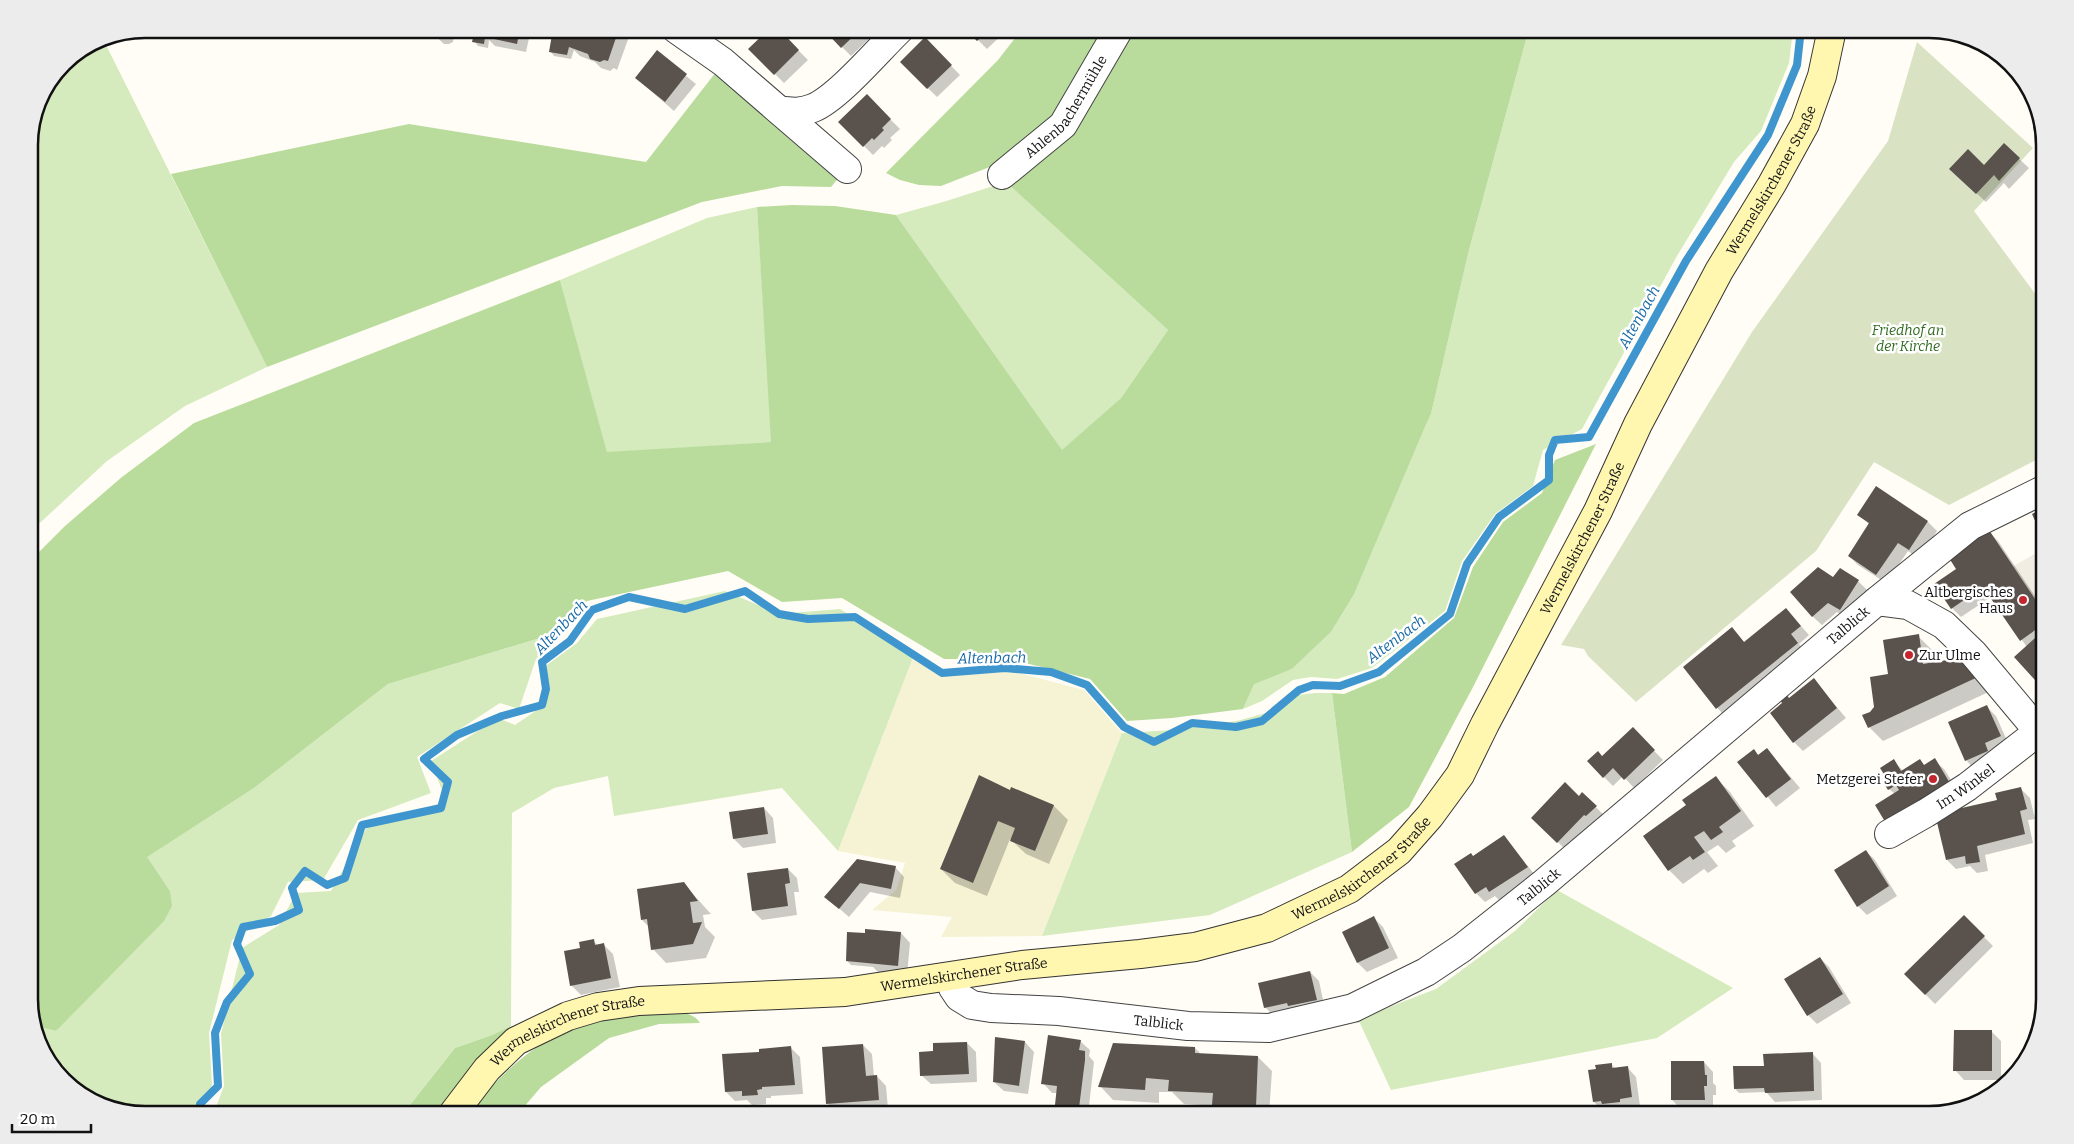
<svg xmlns="http://www.w3.org/2000/svg" width="2074" height="1144" font-family="Bitter,serif">
	<style>
		.farmland { fill: #f6f3d4 }
		.green { fill: #d5ebbd }
		.forest { fill: #b9dc9c }
		.cemetery { fill: #d9e3c4 }
		.plaza { fill: #f1ede2 }
		.shadow { fill: #0003 }
		.lines { fill: none; stroke-linecap: round; stroke-linejoin: round }
		.stream { stroke: #3f96cf; stroke-width: 8 }
		.building { fill: #5a524d }
		.street-casing { stroke: #444; stroke-width: 30 }
		.secondary-casing { stroke: #333; stroke-width: 30 }
		.street { stroke: #fff; stroke-width: 28 }
		.secondary { stroke: #fff6b0; stroke-width: 28 }
		.poi-dot { fill: #c4262e; stroke: #fff; stroke-width: 2 }
		.labels { text-anchor: middle; dominant-baseline: central; stroke-width: 5; stroke-linejoin: round; paint-order: stroke }
		.street-label { font-size: 14px; fill: #111; stroke: #fff }
		.park-label { font-size: 14px; font-style: italic; fill: #2f6b1f; stroke: #fff }
		.poi-label { font-size: 14px; fill: #111; stroke: #fff; text-anchor: end }
		.water-label { font-size: 15px; font-style: italic; fill: #1768a6; stroke: #fff }
		.rim { fill: none; stroke: #111; stroke-width: 2.5 }
	</style>
	<rect width="100%" height="100%" fill="#fffdf5"/>
	<path class="farmland" d="M914 655 940 670H1007L1084 690 1122 733 1042 936 941 937 952 917 872 910 896 890 905 863 838 851Z"/>
	<path class="green" d="M1529 29H1793L1789 63 1761 131 1734 162 1677 256 1582 429 1543 450 1533 486 1495 514 1462 561 1445 611 1372 668 1337 679 1311 677 1293 680 1262 701 1243 709 1254 683 1292 669 1331 632 1354 593 1425 427 1431 414 1469 250Z
		M102 37 267 367 185 406 107 461 29 533V137L38 100 63 62Z
		M1006 182 1168 330 1121 398 1062 451 896 215 943 202Z
		M757 207 772 442 607 453 560 280 707 218Z
		M725 591 779 614 840 609 914 655 838 851 782 788 614 816 608 776 554 788 512 813 511 1026 492 1035 455 1048 402 1115H213L224 1086 221 1034 242 948 279 925 296 893 331 891 366 829 446 801 431 761 498 718 515 725 537 710 547 665 577 643 597 619Z
		M560 632 536 659 519 709 500 703 417 757 431 793 358 820 323 880 288 882 271 916 232 940 209 1033 212 1085 200 1115H144L87 1100 48 1064 36 1026 56 1031 170 891 146 857 254 788 388 684Z
		M1315 693H1332L1352 852 1210 915 1042 936 1122 733 1173 730 1237 721 1269 712 1298 695Z
		M1557 890 1733 988 1657 1038 1391 1090 1358 1019 1436 989 1515 931Z"/>
	<path class="forest" d="M1022 29H1103L1057 119 1005 161 941 186 919 185 900 180 886 173 998 60Z
		M1127 29H1529L1469 250 1431 414 1425 427 1354 594 1331 632 1292 669 1254 684 1243 709 1172 718 1127 721 1090 679 1009 659H944L842 598 782 602 728 571 587 601 560 632 388 684 254 788 147 857 170 891 172 906 164 921 56 1031 36 1026 29 1007V562L65 526 122 477 194 423 560 280 607 452 771 442 757 207 792 205 835 206 896 215 1062 450 1121 398 1168 330 1006 182Z
		M716 72 840 176 831 187 782 186 702 202 267 367 171 174 409 124 646 162Z
		M1596 444 1472 689 1409 807 1352 852 1332 693 1344 694 1385 677 1454 618 1473 567 1503 522 1542 493 1555 460Z
		M667 1012C680 1013 692 1011 700 1023L659 1024 609 1038 541 1087 517 1115H466C509 1064 552 1024 622 1015 637 1014 652 1013 667 1012Z
		M511 1026 437 1115H402L455 1048 492 1035Z"/>
	<path class="cemetery" d="M1917 42 2033 148 1974 211 2045 307V453L2040 458 1949 505 1874 462 1816 551 1636 702 1588 656 1584 649 1561 645 1752 332 1888 141Z"/>
	<path class="plaza" d="M2045 548V614L2012 567Z"/>
	<path class="shadow" d="M397 29H423L422 36 401 33Z
		M428 29H473L471 38 454 35 453 42 449 44H444Z
		M476 29H531L526 52 495 46 489 40 488 48 478 46 474 41Z
		M554 29 576 30 577 29H624L630 34 617 70 614 68 610 71 601 68 595 62 580 56 574 50 571 59 554 56 550 51Z
		M771 29H777L808 60 784 83 750 49Z
		M824 29H866L872 36 851 56Z
		M967 29H1008L987 49Z
		M925 39 960 75 937 97 901 62Z
		M657 52 696 84 674 111 636 78Z
		M867 96 900 129 890 138 892 140 884 148 882 146 873 155 840 122Z
		M2004 145 2029 168 2009 189 2004 183 1986 202 1960 178 1984 166Z
		M1877 488 1928 522 1937 531 1919 559 1908 551 1886 583 1858 565 1849 556 1870 525 1859 515Z
		M1989 532 1998 541 2045 611V690L2016 657 2027 647 1991 597 1961 617 1952 608 1936 585 1958 569Z
		M1840 570 1858 581 1868 591 1849 619 1837 612 1822 625 1812 616Z
		M1786 609 1809 635 1799 644 1806 653 1726 718 1684 668 1732 629 1745 643Z
		M1918 636 1932 650 1934 663 1964 658 1993 690 1883 741 1869 727 1875 707 1889 675Z
		M1814 680 1846 718 1803 751 1794 742Z
		M1987 707 1996 716 2009 745 1975 770 1966 760Z
		M1633 729 1663 760 1634 788 1623 776 1613 786 1604 777 1602 757Z
		M1767 749 1800 788 1776 807 1739 762 1753 750 1759 756Z
		M1919 760 1925 766 1934 760 1944 769 1960 794H1895L1889 789V780L1894 761 1903 771Z
		M1716 778 1730 792 1754 826 1732 841 1736 846 1726 853 1718 845 1707 852 1718 866 1708 873 1704 869 1683 884 1669 870 1688 805Z
		M1012 789 1054 806 1068 820 1049 864 1026 854 1010 839 987 896 955 883 941 869Z
		M2021 789 2030 798 2035 819 2028 820 2033 843 1985 855 1988 871 1977 873 1970 866 1956 869 1947 860Z
		M1582 794 1605 816 1567 851 1533 818 1579 797Z
		M764 808 773 818 776 843 743 848 734 839Z
		M1504 837 1536 876 1499 900 1495 896 1485 902 1476 893 1474 857Z
		M1866 851 1875 860 1897 896 1867 915 1858 906Z
		M895 867 904 877 900 898 870 892 849 917 826 897Z
		M788 869 797 878 799 892H794L797 915 762 920 753 911Z
		M683 883 711 914 703 915 705 927 715 937 706 958 666 963 653 949 649 927 642 920 638 890Z
		M1964 917 1993 946 1935 1004 1905 974Z
		M1374 918 1383 927 1398 958 1367 972 1358 963 1344 932Z
		M901 933 910 943 907 975 878 972 873 967 851 965 847 961Z
		M593 941 599 946 604 945 613 954 620 987 581 995 572 986 565 952 582 949Z
		M1820 958 1829 967 1851 1003 1817 1024 1808 1015Z
		M1310 972 1319 981 1325 1009 1274 1016 1265 1007Z
		M1992 1032 2001 1041V1080H1964L1955 1070Z
		M1080 1041 1090 1050 1089 1056 1094 1062 1088 1115 1066 1113 1056 1104 1058 1093H1052L1043 1083Z
		M1025 1042 1034 1052 1028 1094 1004 1091 994 1082Z
		M967 1043 976 1052 977 1082 931 1084 921 1075 934 1052Z
		M863 1045 872 1054 874 1077 877 1076 886 1086 888 1109 837 1113 828 1104Z
		M791 1048 800 1057 803 1094 771 1096V1098H766V1104L752 1105 747 1100 735 1101 726 1092 760 1053Z
		M1195 1048 1201 1054 1258 1057 1272 1071 1269 1115H1224L1215 1106 1184 1104 1172 1092H1159V1103L1113 1100 1100 1086Z
		M1812 1053 1821 1063 1822 1100 1775 1102 1766 1092 1739 1093 1735 1089 1763 1067Z
		M1704 1062 1713 1072V1083L1716 1086V1095H1713V1109H1681L1672 1100Z
		M1611 1064 1616 1069 1627 1067 1636 1077 1640 1106 1628 1107 1629 1111 1613 1113 1610 1110 1603 1111 1594 1102 1590 1071 1598 1070Z"/>
	<g class="lines">
		<path class="stream" d="M201 1115 200 1104 218 1086 215 1033 227 1002 250 974 237 944 243 927 275 921 299 910 292 888 305 871 327 885 345 878 362 825 441 808 448 782 424 759 457 735 502 716 542 705 546 689 542 662 570 641 592 610 629 597 685 609 745 591 779 614 808 619 855 617 942 673 1005 668 1051 672 1087 685 1124 727 1154 742 1192 723 1236 727 1262 721 1299 690 1313 685 1340 686 1379 672 1450 614 1467 564 1499 517 1549 480V455L1555 440 1589 437 1686 261 1768 135 1797 65 1801 29"/>
	</g>
	<path class="building" d="M400 29H419L418 33Z
		M431 29H445L444 32 439 36 434 35Z
		M475 29H520L517 44 485 37 484 44 472 42Z
		M553 29H619L608 61 604 60 600 62 590 59 588 54 569 47 567 55 549 52Z
		M769 29H779L799 50 774 75 748 49Z
		M823 29H861L841 48Z
		M965 29H990L977 41Z
		M925 37 952 65 927 89 900 62Z
		M657 50 687 74 665 102 635 78Z
		M867 94 891 119 882 128 884 130 874 140 872 138 863 147 838 122Z
		M2004 143 2020 158 1999 181 1994 175 1976 194 1949 169 1968 149 1984 165Z
		M1876 486 1928 521 1909 550 1898 543 1876 575 1848 556 1869 523 1857 515Z
		M2045 507V543L2032 514Z
		M1989 530 2045 614V623L2020 641 1983 587 1951 609 1934 584 1956 569 1949 558Z
		M1818 567 1833 577 1840 568 1859 580 1840 610 1828 603 1812 617 1790 592Z
		M1786 608 1801 626 1791 634 1798 643 1716 709 1683 667 1732 627 1744 642Z
		M2045 629V691L2014 657Z
		M1919 634 1923 664 1965 657 1980 676 1868 728 1862 715 1870 712 1874 707 1870 677 1888 674 1883 640Z
		M1814 678 1837 708 1793 743 1770 713 1782 703 1780 700 1787 695 1789 698Z
		M1987 705 2001 736 1985 743 1988 751 1965 761 1948 722Z
		M1633 727 1655 750 1624 780 1613 768 1603 778 1587 761 1598 751 1602 756Z
		M1767 748 1791 779 1766 798 1737 762 1754 749 1758 755Z
		M1935 758 1951 785 1887 825 1875 805 1899 790 1896 785 1888 790 1883 782 1887 779 1880 768 1894 759 1901 771 1920 759 1924 765Z
		M979 775 1010 790 1011 787 1054 805 1035 851 1010 841 1015 828 998 821 973 883 940 869Z
		M1716 776 1741 811 1719 827 1723 832 1711 840 1704 831 1694 837 1705 852 1693 860 1690 856 1668 871 1643 836 1686 805 1682 800Z
		M1565 782 1579 796 1582 792 1597 806 1586 816 1584 815 1557 843 1531 818Z
		M2021 787 2027 809 2020 811 2025 834 1977 846 1980 862 1966 864 1965 856 1946 860 1935 814 1997 800 1995 793Z
		M764 807 768 834 733 839 729 812Z
		M1504 835 1528 867 1489 892 1486 887 1475 894 1454 864 1471 853 1473 856Z
		M1866 850 1889 886 1857 907 1834 870Z
		M857 859 896 866 891 889 860 883 839 909 824 897Z
		M788 868 790 883 785 884 788 906 752 911 747 873Z
		M684 882 698 901 690 902 693 923 702 922 693 944 651 950 647 919 641 920 637 889Z
		M1964 915 1985 936 1925 995 1904 974Z
		M1374 916 1389 948 1357 963 1342 932Z
		M865 929 901 932 898 966 846 961 847 932 865 933Z
		M594 939 595 945 604 943 611 978 570 986 564 951 580 948 579 942Z
		M1820 957 1843 994 1807 1016 1784 979Z
		M1310 971 1317 1000 1288 1006 1287 1003 1264 1008 1258 983Z
		M1954 1030H1992V1071H1953Z
		M1048 1035 1081 1040 1079 1050 1085 1051V1060L1079 1108 1055 1105 1057 1086 1041 1084Z
		M995 1037 1025 1041 1019 1086 993 1082Z
		M967 1042 969 1074 920 1076 919 1052 933 1051V1043Z
		M1113 1043 1195 1047V1053L1258 1056 1256 1107 1212 1105 1213 1093 1168 1091 1169 1080 1146 1078 1145 1090 1098 1087Z
		M863 1044 866 1076 877 1075 879 1100 826 1104 822 1047Z
		M791 1046 795 1085 762 1087V1089L757 1090 758 1095 742 1096V1091L725 1092 722 1054 759 1052V1049Z
		M1813 1052 1814 1091 1765 1093 1764 1088 1734 1089 1733 1066H1764L1763 1054Z
		M1671 1061H1704L1705 1075H1707V1086H1704L1705 1100H1671Z
		M1612 1063V1068L1628 1066 1632 1097 1620 1099V1102L1602 1104 1601 1101 1593 1102 1588 1070 1596 1069 1595 1065Z"/>
	<g class="lines">
		<g class="street-casing">
			<g id="street">
				<path d="M676 29 723 62 847 169"/>
				<path d="M779 110C791 112 801 113 813 108 838 98 879 49 900 29"/>
				<path id="s1" d="M1002 175 1063 125 1119 29"/>
				<path d="M1877 601 1908 605 1944 625 1973 653 2045 739"/>
				<path id="s2" d="M1889 834 1926 813 1967 787 2038 732"/>
				<path id="s3" d="M950 977 953 988 959 997 972 1005 991 1008 1059 1011 1188 1026 1269 1028 1353 1008 1426 972 1462 948 1544 883 1877 601 1970 526 2045 489"/>
			</g>
		</g>
		<g class="secondary-casing">
			<g id="secondary">
				<path id="s4" d="M452 1115 487 1069 516 1041 568 1016 598 1007 639 1001 845 992 1022 965 1140 954 1195 947 1267 928 1349 889 1399 851 1430 816 1460 775 1485 724 1598 511 1638 424 1719 271 1772 184 1805 124 1822 76 1832 29"/>
			</g>
		</g>
		<use href="#street" class="street"/>
		<use href="#secondary" class="secondary"/>
	</g>
	<g class="poi-dot">
		<circle cx="2023" cy="600" r="5"/>
		<circle cx="1909" cy="655" r="5"/>
		<circle cx="1933" cy="779" r="5"/>
	</g>
	<g class="labels">
		<g class="street-label">
			<text stroke="none"><textPath href="#s1" startOffset="95">Ahlenbachermühle</textPath></text>
			<text stroke="none"><textPath href="#s4" startOffset="1785">Wermelskirchener Straße</textPath></text>
			<text stroke="none"><textPath href="#s4" startOffset="1380">Wermelskirchener Straße</textPath></text>
			<text stroke="none"><textPath href="#s3" startOffset="1050">Talblick</textPath></text>
			<text stroke="none"><textPath href="#s2" startOffset="90">Im Winkel</textPath></text>
			<text stroke="none"><textPath href="#s4" startOffset="975">Wermelskirchener Straße</textPath></text>
			<text stroke="none"><textPath href="#s3" startOffset="645">Talblick</textPath></text>
			<text stroke="none"><textPath href="#s4" startOffset="555">Wermelskirchener Straße</textPath></text>
			<text stroke="none"><textPath href="#s3" startOffset="225">Talblick</textPath></text>
			<text stroke="none"><textPath href="#s4" startOffset="150">Wermelskirchener Straße</textPath></text>
		</g>
		<g class="park-label">
			<text x="1908" y="330">Friedhof an<tspan x="1908" dy="16">der Kirche</tspan></text>
		</g>
		<g class="poi-label">
			<text x="2013" y="592">Altbergisches<tspan x="2013" dy="16">Haus</tspan></text>
			<text x="1919" y="655" text-anchor="start">Zur Ulme</text>
			<text x="1923" y="779">Metzgerei Stefer</text>
		</g>
		<g class="water-label">
			<text transform="translate(1639 317) rotate(-61)">Altenbach</text>
			<text transform="translate(561 627) rotate(-46)">Altenbach</text>
			<text transform="translate(1396 639) rotate(-37)">Altenbach</text>
			<text transform="translate(992 658) rotate(-1)">Altenbach</text>
		</g>
	</g>
	<path d="M0 0H2074V1144H0ZM145 38H1929A107 107 0 0 1 2036 145V999A107 107 0 0 1 1929 1106H145A107 107 0 0 1 38 999V145A107 107 0 0 1 145 38Z" fill="#ececec" fill-rule="evenodd"/>
	<path class="rim" d="M145 38H1929A107 107 0 0 1 2036 145V999A107 107 0 0 1 1929 1106H145A107 107 0 0 1 38 999V145A107 107 0 0 1 145 38Z"/>
	<path d="M12 1124v8h79v-8" fill="none" stroke="#111111" stroke-width="2.5"/>
	<text x="20" y="1124" font-size="15" fill="#111111" stroke="#ffffff" stroke-width="4" paint-order="stroke">20 m</text>
</svg>
